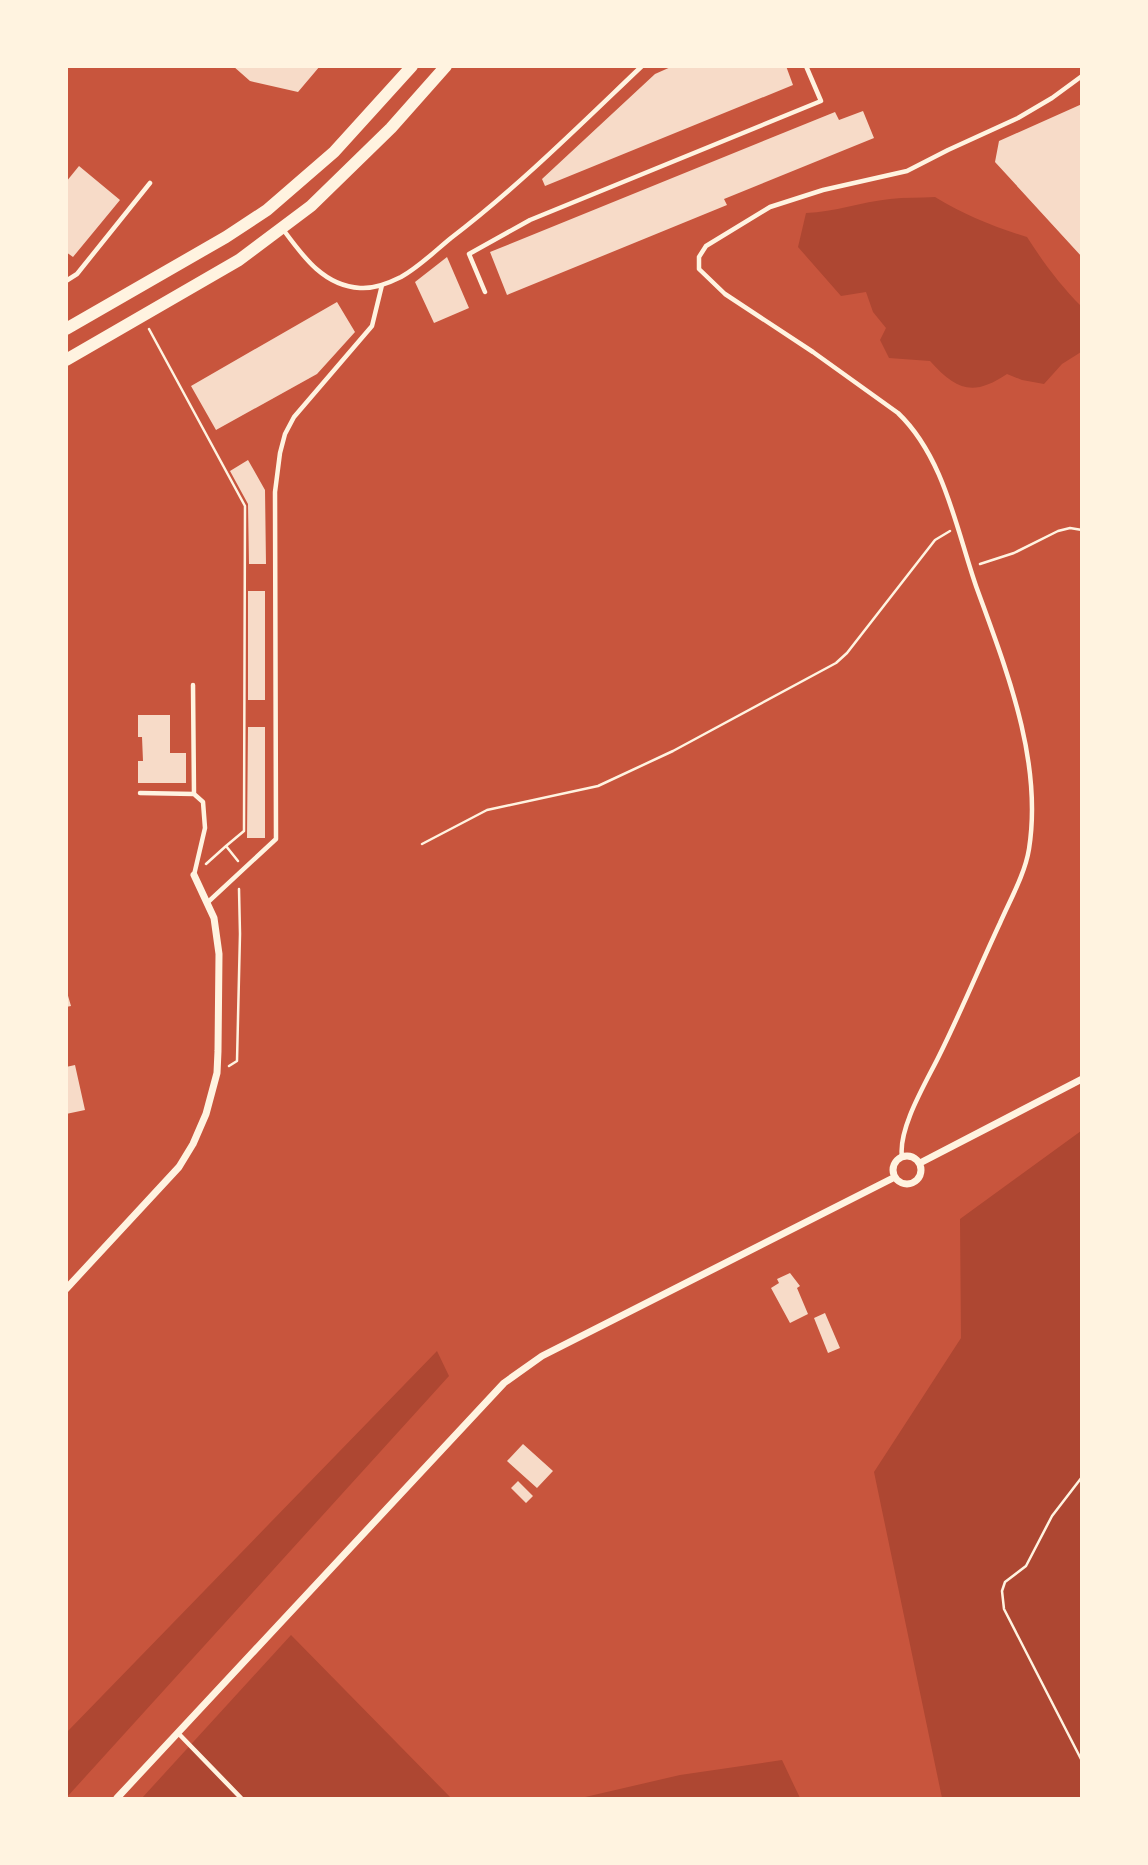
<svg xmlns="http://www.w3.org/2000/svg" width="1148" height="1865" font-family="'Golos Text',sans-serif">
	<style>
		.green { fill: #ae4732 }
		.building { fill: #f7dbc8 }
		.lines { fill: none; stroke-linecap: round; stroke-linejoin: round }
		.path { stroke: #fff3e0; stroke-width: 2.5 }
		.service { stroke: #fff3e0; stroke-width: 4.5 }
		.minor { stroke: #fff3e0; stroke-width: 7 }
		.secondary { stroke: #fff3e0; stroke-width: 12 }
	</style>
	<rect width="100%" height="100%" fill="#c8553d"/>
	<path class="green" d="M935 197C965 215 994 227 1027 237 1043 262 1060 285 1081 306V352L1062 364 1044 384 1022 380 1007 374C973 397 956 390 930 361L889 358 880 340 886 328 873 312 866 292 841 296 798 247 806 213C835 212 861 202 890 199 905 197 920 198 935 197Z
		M1081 1131V1798H942L874 1472 961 1338 960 1219Z
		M437 1351 449 1376 67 1797V1732Z
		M291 1635 451 1798H142Z
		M782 1760 800 1798H581L680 1775Z"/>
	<path class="building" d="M233 66H320L298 92 250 81Z
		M673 66H786L793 85 545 186 542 179 655 74Z
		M1082 104V257L995 162 999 141Z
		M863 111 874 138 724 199 727 205 507 295 490 252 835 112 839 120Z
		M79 166 120 200 73 257 66 252V182Z
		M447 257 469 308 434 323 415 282Z
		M337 302 355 332 317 374 216 430 191 386Z
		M248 460 265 490 266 564H249L248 504 230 471Z
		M248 591H265V700H248Z
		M138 715H170V753H186V783H138V761H143L142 737H138Z
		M248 727H265V838H247Z
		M66 989 71 1006 66 1007Z
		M75 1065 85 1110 66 1114V1067Z
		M790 1273 800 1286 797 1288 808 1314 790 1323 771 1288 779 1283 777 1279Z
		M825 1313 840 1348 828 1353 814 1318Z
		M523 1444 553 1471 537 1488 507 1461Z
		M518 1481 533 1496 526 1503 511 1488Z"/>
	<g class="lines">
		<path class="path" d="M149 329 245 506 244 831 226 846
			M980 564 1014 553 1058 531 1070 528 1082 530
			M422 844 487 810 598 786 673 751 836 663 847 653 935 540 950 531
			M206 864 226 846 238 861
			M229 1066 237 1061 240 934 239 889
			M1082 1477 1052 1516 1026 1566 1005 1582 1002 1591 1004 1609 1082 1761"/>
		<path class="service" d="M282 228C302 255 323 286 360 288 373 289 389 283 401 277 419 267 435 251 451 238 519 186 580 125 642 66
			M66 281 77 274 150 183
			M485 292 469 254 530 220 821 101 806 66
			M193 685 194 794 203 802 205 828 194 875
			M140 793 194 794
			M207 903 276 839 275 492 280 453 285 434 294 417 372 326 382 285
			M902 1157C898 1129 925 1084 938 1058 960 1014 979 968 1000 923 1010 900 1025 874 1029 849 1043 760 1006 669 976 586 956 528 944 457 898 413L813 352 725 294 699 269V257L706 246 770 207 823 190 907 171 948 150 1018 118 1052 98 1082 76
			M178 1733 241 1798"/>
		<path class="minor" d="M893 1170a14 14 0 1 1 28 0a14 14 0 1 1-28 0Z
			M920 1163 1082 1079
			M66 1289 179 1167 193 1144 206 1114 217 1073 218 1051 219 954 214 918 194 875
			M117 1798 504 1383 542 1356 895 1177"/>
		<path class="secondary" d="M66 329 226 237 267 210 334 152 412 66
			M66 360 239 260 311 206 391 128 446 66"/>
	</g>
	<rect width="1148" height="1865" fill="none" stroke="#fff3e0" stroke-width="136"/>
</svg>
